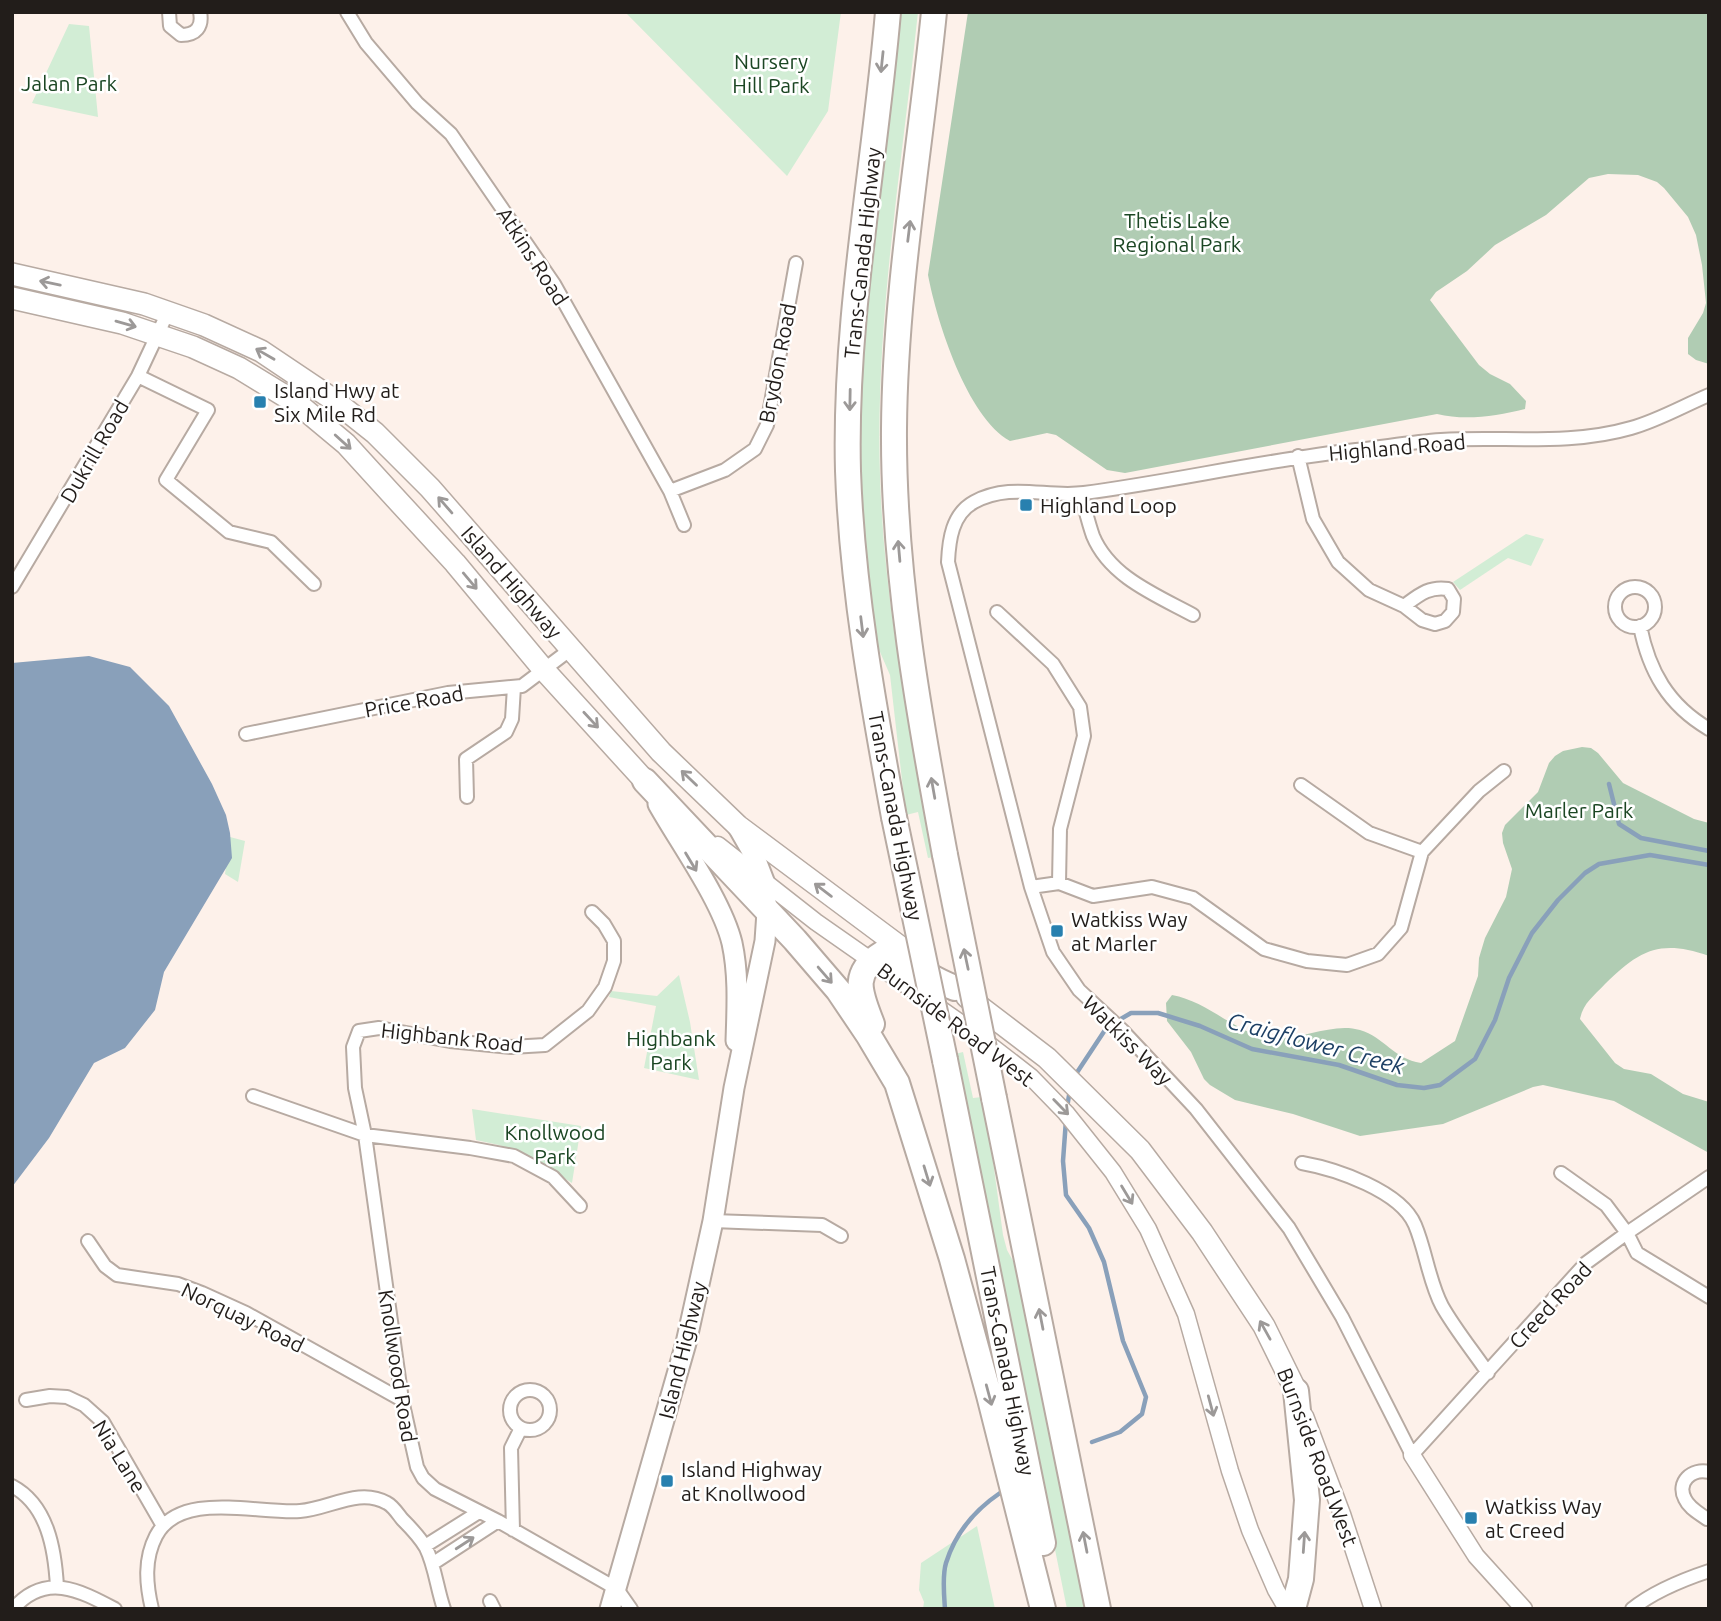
<svg xmlns="http://www.w3.org/2000/svg" width="1721" height="1621" font-family="Ubuntu,sans-serif">
	<style>
		.green { fill: #d2edd5 }
		.forest { fill: #b0ccb3 }
		.water { fill: #89a0ba }
		.lines { fill: none; stroke-linecap: round; stroke-linejoin: round }
		.stream { stroke: #89a0ba; stroke-width: 4.5 }
		.minor-casing { stroke: #b7aaa2; stroke-width: 16 }
		.tertiary-casing { stroke: #b7aaa2; stroke-width: 19 }
		.secondary-casing { stroke: #b7aaa2; stroke-width: 23 }
		.primary-casing { stroke: #b7aaa2; stroke-width: 24 }
		.motorway-casing { stroke: #b7aaa2; stroke-width: 28 }
		.minor { stroke: #fff; stroke-width: 12 }
		.tertiary { stroke: #fff; stroke-width: 16 }
		.secondary { stroke: #fff; stroke-width: 19 }
		.primary { stroke: #fff; stroke-width: 21 }
		.motorway { stroke: #fff; stroke-width: 24 }
		.motorway-bridge-casing { stroke: #b7aaa2; stroke-width: 28; stroke-linecap: butt }
		.motorway-bridge { stroke: #fff; stroke-width: 24 }
		.oneway { stroke: #9c9998 }
		.poi-dot { fill: #2880af; stroke: #fff; stroke-width: 2.5 }
		.labels { text-anchor: middle; dominant-baseline: central; stroke-width: 5; stroke-linejoin: round; paint-order: stroke }
		.park-label { font-size: 21px; fill: #1b4623; stroke: #fff }
		.street-label { font-size: 21px; fill: #221d1a; stroke: #fff }
		.poi-label { font-size: 21px; fill: #221d1a; stroke: #fff; text-anchor: start }
		.water-label { font-size: 23px; font-style: italic; fill: #1e4065; stroke: #fff }
	</style>
	<rect width="100%" height="100%" fill="#fdf1ea"/>
	<path class="green" d="M625 12H841L828 111 787 176Z
		M899 12H918C902 166 875 321 880 476 884 604 910 731 934 857L928 858 918 812 906 815 890 675 877 645 870 610 860 496V392L874 222Z
		M69 24 89 26 98 117 32 103Z
		M1526 534 1544 539 1531 566 1508 558 1460 590 1453 582Z
		M230 837 245 841 238 882 225 874Z
		M679 975 690 1022 699 1080 644 1068 656 1006 609 997 611 991 657 996Z
		M963 1052 973 1098 982 1097 988 1124 1003 1235 1007 1250 1017 1268 1086 1609H1067L955 1054Z
		M472 1109 581 1126 572 1183 524 1153 499 1145 476 1140Z
		M977 1526 995 1609H923L924 1602 919 1590 921 1563Z"/>
	<path class="forest" d="M968 12H1709V364L1696 360 1688 354V338L1703 313 1706 303 1702 265 1696 235 1688 217 1664 188 1657 182 1638 175 1608 174 1589 178 1546 215 1495 245 1467 271 1436 292 1430 300 1479 365 1490 374 1510 384 1526 401 1525 409C1496 416 1466 421 1437 414L1125 473 1107 470 1056 435 1047 433 1010 441C967 417 937 322 928 275Z
		M1582 747 1591 748 1598 753 1623 783 1694 819 1709 823V956C1660 939 1640 950 1605 984 1594 996 1583 1003 1580 1019L1615 1063 1624 1069 1651 1074 1683 1094 1709 1102V1153L1614 1101 1543 1085 1533 1087 1443 1124 1360 1136 1293 1114 1235 1100 1210 1085 1204 1079 1191 1052 1167 1021 1166 1003 1172 995C1206 1001 1231 1029 1264 1037 1294 1044 1331 1021 1360 1030 1384 1037 1394 1059 1421 1063L1455 1041 1478 976 1479 958 1485 938 1506 897 1512 869 1503 843 1502 833 1505 825 1538 792 1549 763 1555 756 1563 751Z"/>
	<path class="water" d="M89 656 130 667 169 706 212 784 226 815 230 833 232 858 164 972 155 1010 125 1048 94 1063 49 1138 12 1187V663Z"/>
	<g class="lines">
		<path class="stream" d="M1609 784 1619 824 1641 838 1709 851
			M1074 1077 1107 1027 1131 1013H1158L1200 1026 1252 1049 1339 1065 1397 1085 1424 1088 1440 1085 1475 1059 1495 1020 1509 978 1532 933 1558 900 1585 873 1599 864 1650 855 1709 865
			M1067 1108 1070 1089
			M1066 1120 1063 1161 1066 1195 1089 1228 1104 1262 1123 1341 1146 1397 1142 1414 1120 1432 1092 1442
			M945 1609C944 1595 942 1576 946 1563 955 1534 975 1510 1000 1493"/>
		<g class="minor-casing">
			<path id="minor" d="M169 12 170 26 181 35C196 35 203 27 200 12
				M347 12 366 43 417 103 451 134 554 284 670 491 684 525
				M138 376 208 410 166 480 229 532 271 542 314 584
				M1709 395C1683 406 1657 421 1631 428 1569 446 1504 436 1441 440 1412 442 1384 447 1356 450 1264 460 1175 481 1084 493 1046 498 1011 482 974 502 952 514 949 540 948 562L1031 887 1053 952 1079 990 1122 1030 1196 1109 1289 1228 1342 1317 1412 1455 1586 1263 1627 1233 1709 1177
				M1298 456 1313 519 1338 562 1369 590 1404 606 1422 620 1435 624 1445 621 1453 612 1454 599 1448 589C1429 586 1419 595 1404 606
				M670 491 725 470 755 449 767 425 796 263
				M1081 494C1085 508 1088 522 1093 536 1110 577 1156 595 1193 615
				M1615 607a20 20 0 1 1 40 0a20 20 0 1 1-40 0Z
				M12 587 138 376 168 312
				M997 612 1053 664 1080 707 1084 736 1060 829 1059 883
				M1640 626C1649 671 1668 705 1709 729
				M246 734 448 693 522 686 571 649
				M1301 785 1369 833 1422 852
				M467 797 466 759 506 732 512 719 514 687
				M1031 887 1059 883 1093 896 1152 887 1193 898 1264 949 1307 961 1347 965 1378 954 1401 928 1422 852 1479 791 1504 771
				M592 912 604 924 614 941V961L605 987 588 1011 545 1045 511 1047 450 1041 379 1028 359 1031 353 1047 355 1088 365 1135 402 1400 417 1467 423 1478 435 1489 498 1521 617 1589 631 1609
				M253 1096 365 1135 470 1148 514 1156 553 1177 580 1206
				M1302 1163C1336 1169 1401 1191 1415 1225 1426 1251 1429 1282 1442 1306 1455 1329 1473 1351 1488 1373
				M1561 1173 1606 1205 1627 1233 1637 1253 1709 1297
				M713 1221 822 1225 841 1236
				M88 1241 105 1266 117 1275 178 1284 202 1293 246 1313 402 1400
				M510 1410a20 20 0 1 1 40 0a20 20 0 1 1-40 0Z
				M26 1400 50 1396 67 1397 84 1405 103 1422 163 1526
				M12 1486C48 1505 55 1550 57 1587
				M1707 1519C1699 1513 1689 1508 1685 1499 1676 1482 1692 1468 1709 1472
				M513 1530 511 1448 521 1428
				M425 1546 479 1512
				M432 1564 498 1521
				M490 1601 494 1609
				M13 1609C45 1572 79 1590 115 1609
				M152 1609C146 1584 144 1559 156 1536 180 1490 257 1514 300 1511 329 1509 359 1487 387 1503 393 1506 398 1514 402 1519 410 1527 420 1537 426 1548 435 1566 437 1589 444 1609
				M1632 1609C1654 1591 1682 1580 1709 1571"/>
		</g>
		<g class="tertiary-casing">
			<path id="tertiary" d="M718 845 816 922 969 1029 1031 1077 1066 1113 1113 1172 1148 1229 1186 1314 1230 1471 1250 1530 1276 1590 1287 1609
				M1305 1416 1342 1514 1373 1609
				M1412 1455 1476 1556 1524 1609"/>
		</g>
		<g class="secondary-casing">
			<path id="secondary" d="M658 804C680 843 722 901 732 943 739 975 737 1009 736 1041
				M610 1609 686 1343 713 1221 734 1088 765 941 767 912 764 881 754 855 738 827"/>
		</g>
		<g class="primary-casing">
			<path id="primary" d="M12 274 144 304 204 325 261 351 331 398 375 433 430 488 661 752 738 826 919 961
				M12 298 122 323 193 347 239 368 298 404 346 444 387 489 455 563 544 670 645 781
				M967 997 1047 1058 1140 1150 1202 1232 1264 1326 1296 1391"/>
		</g>
		<g class="motorway-casing">
			<path id="motorway" d="M888 12C875 165 844 317 848 471 852 587 873 703 894 817
				M934 12C920 151 895 290 894 429 893 572 919 715 945 855
				M645 781 795 940 838 990 869 1036 897 1083 952 1259 989 1395 1043 1609
				M872 1024C860 993 850 973 883 953 909 962 930 979 955 988
				M945 1060 1043 1543
				M994 1098 1098 1609
				M1293 1609 1301 1579 1307 1500 1296 1391"/>
		</g>
		<use href="#minor" class="minor"/>
		<use href="#tertiary" class="tertiary"/>
		<use href="#secondary" class="secondary"/>
		<use href="#primary" class="primary"/>
		<use href="#motorway" class="motorway"/>
		<g class="motorway-bridge-casing">
			<path id="motorway-bridge" d="M894 817 945 1060
				M945 855 994 1098"/>
		</g>
		<use href="#motorway-bridge" class="motorway-bridge"/>
	</g>
	<defs><path id="oneway-shaft" d="M-6 0H5M1.5-3L5.5 0L1.5 3" fill="none" stroke-width="1.6" stroke-linecap="round" stroke-linejoin="round" transform="scale(1.75)"/></defs>
	<g class="oneway">
		<use href="#oneway-shaft" transform="translate(882 62) rotate(96)"/>
		<use href="#oneway-shaft" transform="translate(909 231) rotate(-83)"/>
		<use href="#oneway-shaft" transform="translate(50 283) rotate(-168)"/>
		<use href="#oneway-shaft" transform="translate(126 324) rotate(16)"/>
		<use href="#oneway-shaft" transform="translate(265 354) rotate(-150)"/>
		<use href="#oneway-shaft" transform="translate(850 400) rotate(91)"/>
		<use href="#oneway-shaft" transform="translate(343 442) rotate(42)"/>
		<use href="#oneway-shaft" transform="translate(445 505) rotate(-131)"/>
		<use href="#oneway-shaft" transform="translate(899 551) rotate(-95)"/>
		<use href="#oneway-shaft" transform="translate(470 581) rotate(50)"/>
		<use href="#oneway-shaft" transform="translate(862 627) rotate(83)"/>
		<use href="#oneway-shaft" transform="translate(591 720) rotate(47)"/>
		<use href="#oneway-shaft" transform="translate(689 778) rotate(-136)"/>
		<use href="#oneway-shaft" transform="translate(933 788) rotate(-100)"/>
		<use href="#oneway-shaft" transform="translate(691 862) rotate(59)"/>
		<use href="#oneway-shaft" transform="translate(823 890) rotate(-143)"/>
		<use href="#oneway-shaft" transform="translate(966 959) rotate(-102)"/>
		<use href="#oneway-shaft" transform="translate(825 975) rotate(49)"/>
		<use href="#oneway-shaft" transform="translate(1061 1107) rotate(46)"/>
		<use href="#oneway-shaft" transform="translate(927 1176) rotate(73)"/>
		<use href="#oneway-shaft" transform="translate(1127 1195) rotate(59)"/>
		<use href="#oneway-shaft" transform="translate(1041 1319) rotate(-101)"/>
		<use href="#oneway-shaft" transform="translate(1265 1330) rotate(-119)"/>
		<use href="#oneway-shaft" transform="translate(989 1395) rotate(75)"/>
		<use href="#oneway-shaft" transform="translate(1211 1406) rotate(75)"/>
		<use href="#oneway-shaft" transform="translate(1085 1542) rotate(-101)"/>
		<use href="#oneway-shaft" transform="translate(1304 1542) rotate(-86)"/>
		<use href="#oneway-shaft" transform="translate(465 1543) rotate(-33)"/>
	</g>
	<g class="poi-dot">
		<rect x="253" y="395" width="14" height="14" rx="3.5"/>
		<rect x="1019" y="498" width="14" height="14" rx="3.5"/>
		<rect x="1050" y="924" width="14" height="14" rx="3.5"/>
		<rect x="660" y="1474" width="14" height="14" rx="3.5"/>
		<rect x="1464" y="1511" width="14" height="14" rx="3.5"/>
	</g>
	<g class="labels">
		<g class="park-label">
			<text x="771" y="61">Nursery<tspan x="771" dy="24">Hill Park</tspan></text>
			<text x="69" y="83">Jalan Park</text>
			<text x="1177" y="220">Thetis Lake<tspan x="1177" dy="24">Regional Park</tspan></text>
			<text x="1579" y="810">Marler Park</text>
			<text x="671" y="1038">Highbank<tspan x="671" dy="24">Park</tspan></text>
			<text x="555" y="1132">Knollwood<tspan x="555" dy="24">Park</tspan></text>
		</g>
		<g class="street-label">
			<text transform="translate(862 253) rotate(-84)">Trans-Canada Highway</text>
			<text transform="translate(533 256) rotate(57)">Atkins Road</text>
			<text transform="translate(777 363) rotate(-79)">Brydon Road</text>
			<text transform="translate(1397 447) rotate(-5)">Highland Road</text>
			<text transform="translate(94 451) rotate(-60)">Dukrill Road</text>
			<text transform="translate(512 582) rotate(49)">Island Highway</text>
			<text transform="translate(414 701) rotate(-10)">Price Road</text>
			<text transform="translate(896 816) rotate(79)">Trans-Canada Highway</text>
			<text transform="translate(956 1024) rotate(37)">Burnside Road West</text>
			<text transform="translate(452 1037) rotate(6)">Highbank Road</text>
			<text transform="translate(1128 1040) rotate(45)">Watkiss Way</text>
			<text transform="translate(1550 1305) rotate(-47)">Creed Road</text>
			<text transform="translate(243 1317) rotate(26)">Norquay Road</text>
			<text transform="translate(682 1350) rotate(-76)">Island Highway</text>
			<text transform="translate(398 1366) rotate(81)">Knollwood Road</text>
			<text transform="translate(1008 1371) rotate(79)">Trans-Canada Highway</text>
			<text transform="translate(120 1456) rotate(58)">Nia Lane</text>
			<text transform="translate(1318 1457) rotate(69)">Burnside Road West</text>
		</g>
		<g class="poi-label">
			<text x="274" y="390">Island Hwy at<tspan x="274" dy="24">Six Mile Rd</tspan></text>
			<text x="1040" y="505">Highland Loop</text>
			<text x="1071" y="919">Watkiss Way<tspan x="1071" dy="24">at Marler</tspan></text>
			<text x="681" y="1469">Island Highway<tspan x="681" dy="24">at Knollwood</tspan></text>
			<text x="1485" y="1506">Watkiss Way<tspan x="1485" dy="24">at Creed</tspan></text>
		</g>
		<g class="water-label">
			<text transform="translate(1316 1043) rotate(15)">Craigflower Creek</text>
		</g>
	</g>
	<rect width="1721" height="1621" fill="none" stroke="#221d1a" stroke-width="28"/>
</svg>
